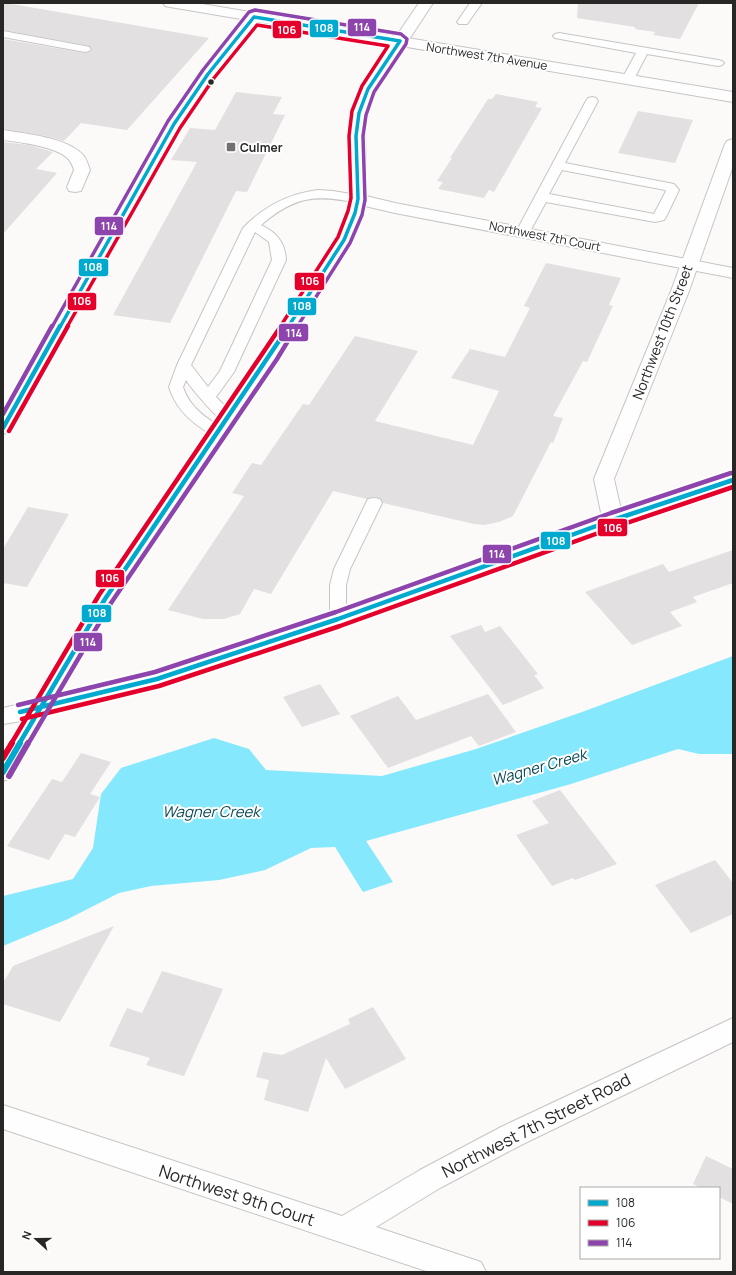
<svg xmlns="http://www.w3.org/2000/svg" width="736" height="1275" font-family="Manrope,sans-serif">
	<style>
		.water { fill: #85e8fc }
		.building { fill: #e2e0e0 }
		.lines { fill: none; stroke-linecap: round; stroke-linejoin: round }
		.service-casing { stroke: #c7c5c3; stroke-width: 2 }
		.minor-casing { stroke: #c7c5c3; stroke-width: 2 }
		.tertiary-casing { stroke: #c7c5c3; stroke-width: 2 }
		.primary-casing { stroke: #c7c5c3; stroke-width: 2 }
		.service { fill: #fffefe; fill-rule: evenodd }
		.minor { fill: #fffefe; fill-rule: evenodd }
		.tertiary { fill: #fffefe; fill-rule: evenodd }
		.primary { fill: #fffefe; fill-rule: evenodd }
		.bus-1-far2-casing { stroke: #fff; stroke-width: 5.5 }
		.bus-1-far1-casing { stroke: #fff; stroke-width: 8 }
		.bus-1-casing { stroke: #fff; stroke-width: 9 }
		.bus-2-far2-casing { stroke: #fff; stroke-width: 5.5 }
		.bus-2-far1-casing { stroke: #fff; stroke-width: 8 }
		.bus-2-casing { stroke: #fff; stroke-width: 9 }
		.bus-3-far2-casing { stroke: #fff; stroke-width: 5.5 }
		.bus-3-far1-casing { stroke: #fff; stroke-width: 8 }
		.bus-3-casing { stroke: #fff; stroke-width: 9 }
		.bus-1-far2 { stroke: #00a9ce; stroke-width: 3.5 }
		.bus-1-far1 { stroke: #00a9ce; stroke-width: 4.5 }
		.bus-1 { stroke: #00a9ce; stroke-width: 6 }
		.bus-2-far2 { stroke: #e4002b; stroke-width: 3.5 }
		.bus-2-far1 { stroke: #e4002b; stroke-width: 4.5 }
		.bus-2 { stroke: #e4002b; stroke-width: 6 }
		.bus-3-far2 { stroke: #8e44ad; stroke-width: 3.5 }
		.bus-3-far1 { stroke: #8e44ad; stroke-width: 4.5 }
		.bus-3 { stroke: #8e44ad; stroke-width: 6 }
		.bus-dot { fill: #282726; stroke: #fff; stroke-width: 1.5 }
		.poi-dot { fill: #727170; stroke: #fff; stroke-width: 1.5 }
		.labels { text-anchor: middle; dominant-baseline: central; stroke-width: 4; stroke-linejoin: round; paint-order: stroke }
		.far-street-label { font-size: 12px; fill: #282726; stroke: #fff }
		.far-poi-label { font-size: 12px; font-weight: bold; fill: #282726; stroke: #fff; text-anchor: start }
		.street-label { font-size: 14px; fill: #282726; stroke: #fff }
		.water-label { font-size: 15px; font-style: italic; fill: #094a55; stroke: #fff }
		.near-street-label { font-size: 17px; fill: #282726; stroke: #fff }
		.line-badge { stroke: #fff; stroke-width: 1.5 }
		.badge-label { font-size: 11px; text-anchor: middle; font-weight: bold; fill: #fff }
	</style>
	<rect width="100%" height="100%" fill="#fcfaf8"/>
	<path class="water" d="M733 656V754H699L678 749 571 784 366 841 393 882 363 892 335 847 311 848 265 870 219 880 151 886 119 893 68 919 3 946V896L73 879 93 848 101 794 121 768 214 738 249 749 266 770 382 776 476 749 582 712Z"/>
	<path class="building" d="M3 3H6L209 38 127 130 81 123 64 141 46 136 3 129V39L85 53 90 52 92 48 85 45 3 30Z
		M578 3H699L680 39 653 35 655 32 635 29V27L577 18Z
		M236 92 282 97 273 114 285 115 247 192 236 191 170 323 113 315 197 162 171 160 190 128 215 130Z
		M496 94 538 102 535 107 542 108 494 192 489 190 484 198 438 189 443 182 437 181 452 158H450L488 99H492Z
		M638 111 693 120 675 163 618 153Z
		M3 142 29 145 53 152 36 169 57 173 3 234Z
		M546 263 621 278 609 305 613 306 587 362 583 361 553 416 563 418 553 443 551 442 513 516 499 522 484 525 474 524 383 503 380 498 374 497 367 499 333 491 271 594 254 589 240 614 224 619H203L168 610 244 496 232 493 252 463 261 465 303 404 309 405 355 336 418 351 375 421 473 445 499 391 451 378 470 349 505 357 530 308 524 306Z
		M28 507 69 514 27 587 3 583V549Z
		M733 550V583L693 597 697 602 670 612 682 626 632 645 585 592 663 564 669 572Z
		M481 625 485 632 500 626 538 674 534 675 544 688 503 705 450 636Z
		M320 684 340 714 302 727 283 697Z
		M488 694 516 732 479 746 471 736 388 768 350 716 398 696 416 720Z
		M81 753 111 762 90 794 100 797 75 837 65 834 49 860 7 846 52 779 62 782Z
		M560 790 617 864 575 880 573 878 552 886 516 835 549 823 532 801Z
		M715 860 733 883V914L691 933 655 885Z
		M114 926 60 1022 3 1004V983L13 966Z
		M162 971 223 989 184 1076 146 1065 150 1058 109 1046 127 1008 142 1013Z
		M373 1007 406 1059 345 1089 326 1058 308 1112 264 1100 269 1080 256 1077 263 1052 282 1055 350 1024 348 1019Z
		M706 1156 733 1169V1204L719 1197V1188H701L693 1184Z"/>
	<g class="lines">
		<g class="service-casing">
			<path id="service" d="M470 3H482L467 24H459L457 22Z
				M3 31 85 46 89 47 91 49 89 51 85 52 3 37Z
				M559 33 718 60 722 61 724 63 722 65 718 66 647 54 634 79 632 82H624L622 79 636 53 555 38 553 36 555 34Z
				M592 97 596 98 598 101 565 163 674 184 679 190 666 217 664 220 655 222 546 202 528 235H518L516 232 586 101 588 98ZM562 170 665 190 666 191 654 214 549 194Z
				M318 190 333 191 363 196 364 199 363 202 358 203C316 194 295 196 261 225 277 233 285 242 286 260L234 372 216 397 234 415 236 418 234 421C231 422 228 423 225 422 216 418 192 389 186 380L183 387C190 408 206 418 224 429L227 432 224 435C216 438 211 434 204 430 187 419 175 406 169 387L177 365 243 228C264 206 288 194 318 190ZM255 232 269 242 272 260 220 371 208 387 191 365Z
				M374 498 380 499 382 503 350 569 346 585V619L344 623 338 625 332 623 330 619V585L334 569 366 503 368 499Z"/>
		</g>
		<g class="minor-casing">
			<path id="minor" d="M3 130C25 134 68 137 84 156 87 160 88 165 90 170L81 191 75 192 69 191 67 187 74 170C73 167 72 164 70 161 61 147 19 142 3 140Z
				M358 194 395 203 733 268V278L395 213 352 203 350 199 352 195Z
				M733 1018V1042L521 1145 440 1188 376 1227 481 1262 486 1272H429L3 1129V1105L342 1216 420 1170 501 1127Z"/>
		</g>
		<g class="tertiary-casing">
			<path id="tertiary" d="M419 3H433L383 79 369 105 365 125 366 199 363 213 353 240 280 355 113 603 60 695 154 672 330 614 602 517 594 479 671 291 725 144 727 141 733 139V166L689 291 614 479 621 510 733 474V487L620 525 346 624 165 685 49 714 11 778 3 781V752L22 721 3 724V708L33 701 97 594 262 355 335 240 347 213 350 199 349 125 353 105 367 79Z
				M254 13 259 14 261 17 214 77 182 124 13 428 10 432 3 434V411L166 124 203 71 249 14Z"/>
		</g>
		<g class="primary-casing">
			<path id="primary" d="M163 3H196L733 92V102L170 7 165 6Z"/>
		</g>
		<use href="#service" class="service"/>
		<use href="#minor" class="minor"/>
		<use href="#tertiary" class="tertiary"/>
		<use href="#primary" class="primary"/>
		<g class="bus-1-far2-casing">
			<path id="bus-1-far2" d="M60 327 174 124 208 74 254 17 400 41 368 89 359 113 356 136 358 199 355 213 344 240 288 327"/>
		</g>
		<g class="bus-1-far1-casing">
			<path id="bus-1-far1" d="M3 428 60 326
				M20 712 157 679 338 619 613 520 733 480
				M19 744 105 599 289 326"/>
		</g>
		<g class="bus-1-casing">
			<path id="bus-1" d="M3 772 20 743"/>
		</g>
		<g class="bus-2-far2-casing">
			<path id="bus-2-far2" d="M67 327 180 128 214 78 257 25 388 46 362 86 352 111 349 136 351 198 348 211 338 237 280 327"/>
		</g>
		<g class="bus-2-far1-casing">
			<path id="bus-2-far1" d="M9 431 68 326
				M22 719 159 686 340 626 615 527 733 487
				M11 744 99 595 281 326"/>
		</g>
		<g class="bus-2-casing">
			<path id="bus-2" d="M3 758 12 743"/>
		</g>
		<g class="bus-3-far2-casing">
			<path id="bus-3-far2" d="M52 327 168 121 203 70 249 12 255 10 401 34 407 39 406 44 374 92 366 115 363 136 365 200 362 215 350 243 297 327"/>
		</g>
		<g class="bus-3-far1-casing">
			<path id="bus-3-far1" d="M3 414 52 326
				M18 705 155 672 336 612 611 513 731 473
				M28 744 111 603 277 359 297 326"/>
		</g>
		<g class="bus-3-casing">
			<path id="bus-3" d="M9 776 28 743"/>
		</g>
		<use href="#bus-1-far2" class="bus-1-far2"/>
		<use href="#bus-1-far1" class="bus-1-far1"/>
		<use href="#bus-1" class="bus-1"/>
		<use href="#bus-2-far2" class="bus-2-far2"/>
		<use href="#bus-2-far1" class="bus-2-far1"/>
		<use href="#bus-2" class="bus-2"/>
		<use href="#bus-3-far2" class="bus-3-far2"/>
		<use href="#bus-3-far1" class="bus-3-far1"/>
		<use href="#bus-3" class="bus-3"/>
	</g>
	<circle class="bus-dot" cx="211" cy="82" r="3.5"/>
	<rect class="poi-dot" x="226" y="142" width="10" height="10" rx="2"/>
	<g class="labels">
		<g class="far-street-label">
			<text transform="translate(487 56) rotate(9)">Northwest 7th Avenue</text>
			<text transform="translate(545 236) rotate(11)">Northwest 7th Court</text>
		</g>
		<g class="far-poi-label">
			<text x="240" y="147">Culmer</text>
		</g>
		<g class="street-label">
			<text transform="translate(662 332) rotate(-69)">Northwest 10th Street</text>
		</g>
		<g class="water-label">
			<text transform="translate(539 767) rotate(-16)">Wagner Creek</text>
			<text x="211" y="811">Wagner Creek</text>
		</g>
		<g class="near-street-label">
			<text transform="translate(536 1125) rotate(-27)">Northwest 7th Street Road</text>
			<text transform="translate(237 1195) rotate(18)">Northwest 9th Court</text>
		</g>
	</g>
	<g class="line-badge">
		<rect x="347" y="18" width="30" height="19" rx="4" fill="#8e44ad"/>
		<rect x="309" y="19" width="30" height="19" rx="4" fill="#00a9ce"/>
		<rect x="272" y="20" width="30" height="19" rx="4" fill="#e4002b"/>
		<rect x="94" y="216" width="30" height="20" rx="4" fill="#8e44ad"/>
		<rect x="78" y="258" width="31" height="19" rx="4" fill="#00a9ce"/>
		<rect x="294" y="272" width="31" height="19" rx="4" fill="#e4002b"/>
		<rect x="67" y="292" width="30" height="19" rx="4" fill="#e4002b"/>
		<rect x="287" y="297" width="30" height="19" rx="4" fill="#00a9ce"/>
		<rect x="278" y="323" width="31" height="19" rx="4" fill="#8e44ad"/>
		<rect x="597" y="518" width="31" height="19" rx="4" fill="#e4002b"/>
		<rect x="540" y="531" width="31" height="19" rx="4" fill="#00a9ce"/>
		<rect x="482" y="544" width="30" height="20" rx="4" fill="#8e44ad"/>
		<rect x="95" y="569" width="30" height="19" rx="4" fill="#e4002b"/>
		<rect x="81" y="604" width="31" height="19" rx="4" fill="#00a9ce"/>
		<rect x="73" y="632" width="30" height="20" rx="4" fill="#8e44ad"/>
	</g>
	<g class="badge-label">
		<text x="362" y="31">114</text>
		<text x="324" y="32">108</text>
		<text x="287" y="34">106</text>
		<text x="109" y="230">114</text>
		<text x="93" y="271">108</text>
		<text x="310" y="285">106</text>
		<text x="82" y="305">106</text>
		<text x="302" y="310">108</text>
		<text x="294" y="337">114</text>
		<text x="613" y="532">106</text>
		<text x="556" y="545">108</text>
		<text x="497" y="558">114</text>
		<text x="110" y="582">106</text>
		<text x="97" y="617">108</text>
		<text x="88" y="646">114</text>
	</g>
	<rect width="736" height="1275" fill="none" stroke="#282726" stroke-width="8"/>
	<rect x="580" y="1187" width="140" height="72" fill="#ffffff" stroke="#a9a9a8"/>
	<rect x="588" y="1200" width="20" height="6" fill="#00a9ce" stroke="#a9a9a8"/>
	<text x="616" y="1207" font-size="12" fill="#282726">108</text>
	<rect x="588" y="1220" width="20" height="6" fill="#e4002b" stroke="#a9a9a8"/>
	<text x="616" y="1227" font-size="12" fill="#282726">106</text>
	<rect x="588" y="1240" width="20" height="6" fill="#8e44ad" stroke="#a9a9a8"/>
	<text x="616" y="1247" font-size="12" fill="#282726">114</text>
	<g transform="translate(36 1239) rotate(291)" stroke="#ffffff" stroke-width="3" paint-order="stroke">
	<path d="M0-3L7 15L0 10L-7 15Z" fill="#282726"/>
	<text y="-6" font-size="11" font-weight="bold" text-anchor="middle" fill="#282726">N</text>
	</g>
</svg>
